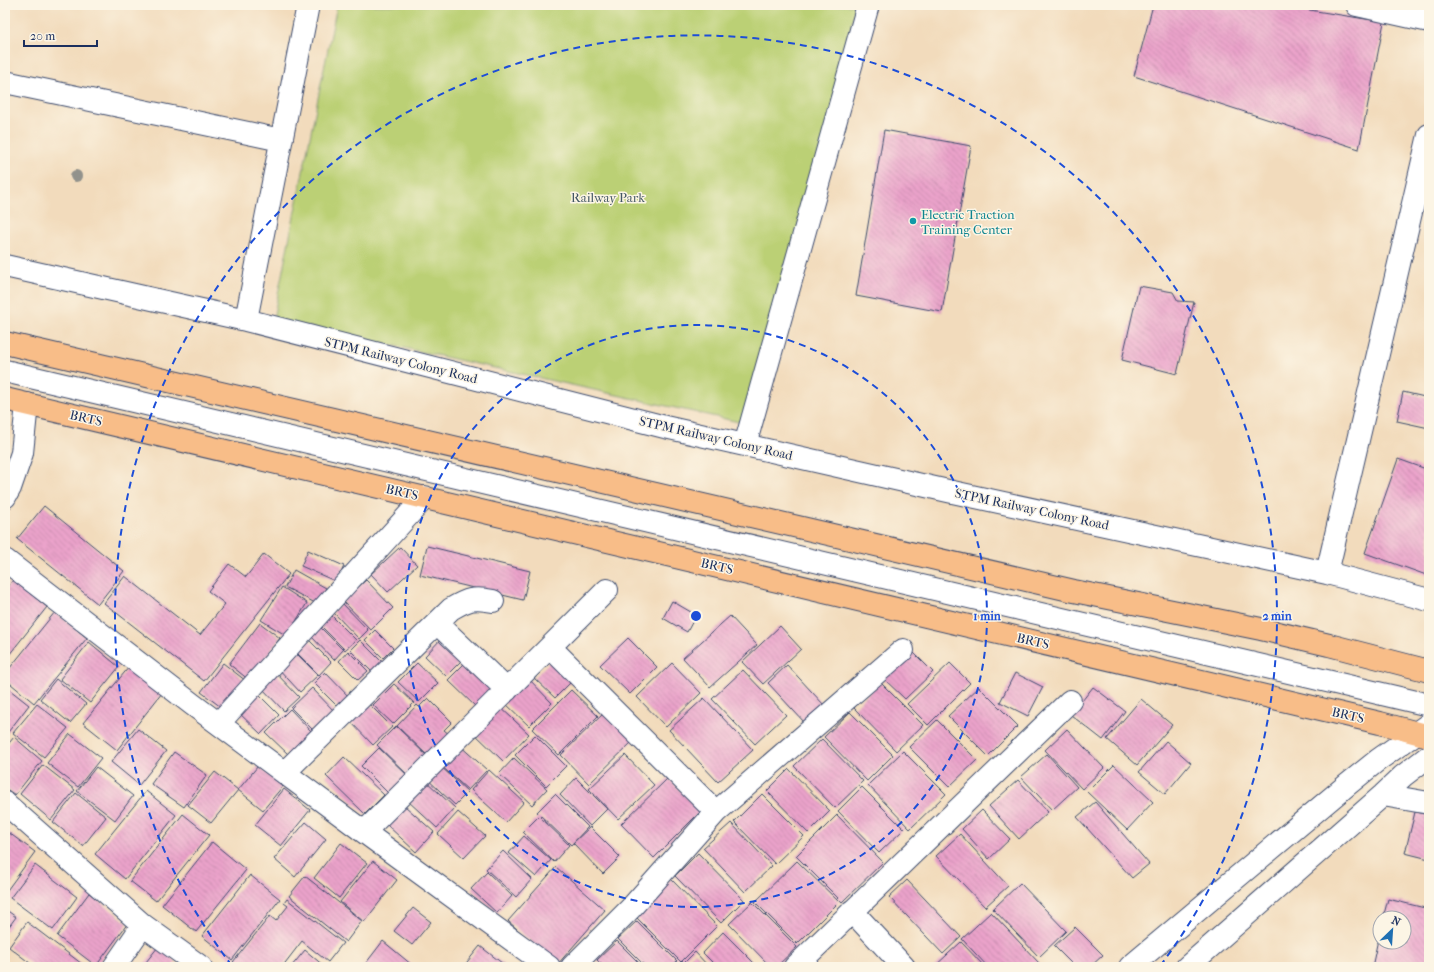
<svg xmlns="http://www.w3.org/2000/svg" width="1434" height="972" font-family="'IM FELL French Canon',serif">
	<style>
		.green { fill: #bbd074; stroke: #6b8069 }
		.building { fill: url(#building-back-hatch) }
		.lines { fill: none; stroke-linecap: round; stroke-linejoin: round }
		.minor-casing { stroke: #3b496c; stroke-width: 24 }
		.major-casing { stroke: #3b496c; stroke-width: 24 }
		.minor { stroke: #fff; stroke-width: 22 }
		.major { stroke: #f8bd88; stroke-width: 22 }
		.tree { fill: #92928c }
		.ring { fill: none; stroke: #1d4ed8; stroke-width: 2; stroke-dasharray: 7 5 }
		.culture-dot { fill: #0f9aa8; stroke: #fcf5e5; stroke-width: 1.5 }
		.labels { text-anchor: middle; dominant-baseline: central; stroke-width: 3; stroke-linejoin: round; paint-order: stroke }
		.park-label { font-size: 13px; fill: #435764; stroke: #fcf5e5 }
		.culture-label { font-size: 13px; fill: #0d838f; stroke: #fcf5e5; text-anchor: start }
		.street-label { font-size: 13px; fill: #1b2f5e; stroke: #fcf5e5 }
		.centre { fill: #1d4ed8; stroke: #fcf5e5; stroke-width: 2 }
		.ring-label { font-size: 12px; text-anchor: middle; font-weight: bold; fill: #1d4ed8; stroke: #fcf5e5; stroke-width: 3; stroke-linejoin: round; paint-order: stroke }
	</style>
	<defs>
		<pattern id="building-back-hatch" width="6" height="6" patternUnits="userSpaceOnUse"><rect width="6" height="6" fill="#eba3ca"/><path d="M-1 5l2 2M0 0l6 6M5-1l2 2" fill="none" stroke="#be85a7"/></pattern>
	</defs>
	<rect width="100%" height="100%" fill="#fcf5e5"/>
	<filter id="ink" filterUnits="userSpaceOnUse"><feTurbulence type="fractalNoise" baseFrequency=".025" numOctaves="2"/><feDisplacementMap in="SourceGraphic" scale="8" xChannelSelector="R" yChannelSelector="G"/><feConvolveMatrix kernelMatrix="1 2 1 2 8 2 1 2 1" color-interpolation-filters="sRGB"/></filter>
	<filter id="wash" filterUnits="userSpaceOnUse"><feTurbulence type="fractalNoise" baseFrequency=".012" numOctaves="4" result="noise"/><feDisplacementMap in="SourceGraphic" scale="16" xChannelSelector="R" yChannelSelector="G"/><feGaussianBlur stdDeviation="0.9" result="paint"/><feColorMatrix in="noise" values="0 0 0 0 0 0 0 0 0 0 0 0 0 0 0 0 0 1.4 0 .05"/><feComposite in="paint" operator="in"/></filter>
	<g filter="url(#wash)">
		<rect width="100%" height="100%" fill="#f2dbbc"/>
		<path class="green" d="M337 5H856L757 426 273 319Z"/>
		<g id="blocks">
			<path class="building" d="M5 5H10L6 24H5Z
				M1153 5H1279L1384 22 1359 149 1134 76Z
				M884 130 971 146 942 312 856 296Z
				M1139 286 1173 292 1178 301 1194 302 1177 374 1122 360Z
				M1403 392 1429 398V428L1397 421Z
				M1398 459 1429 470V576L1365 553Z
				M44 506 124 571 98 604 17 539Z
				M427 546 530 571 523 600 420 575Z
				M400 547 417 565 388 592 371 574Z
				M308 550 344 566 337 582 301 566Z
				M264 554 289 574 204 681 104 603 125 576 200 635 225 604 208 591 229 564 246 577Z
				M294 570 326 588 317 604 285 587Z
				M13 580 47 607 5 660V591Z
				M366 580 393 608 371 630 343 601Z
				M282 587 307 603 287 636 261 620Z
				M672 601 696 615 687 632 663 618Z
				M342 603 368 630 359 639 333 612Z
				M55 612 87 638 34 703 5 679V674Z
				M331 615 356 640 345 650 320 625Z
				M730 616 757 645 710 687 683 658Z
				M260 623 280 638 249 680 229 664Z
				M319 626 343 650 334 660 310 635Z
				M780 626 801 649 763 684 742 662Z
				M375 630 393 648 383 658 365 640Z
				M443 637 464 658 446 676 425 656Z
				M628 638 657 667 630 694 600 665Z
				M308 639 331 662 319 675 295 651Z
				M360 640 385 665 375 675 350 650Z
				M89 642 119 667 90 703 60 679Z
				M293 650 318 675 300 692 276 666Z
				M911 650 933 672 905 699 883 678Z
				M348 651 368 671 358 680 339 661Z
				M555 656 576 677 555 698 534 678Z
				M466 662 495 690 477 708 448 680Z
				M223 663 246 681 225 710 201 692Z
				M417 663 438 683 419 702 398 682Z
				M672 663 701 693 666 727 637 697Z
				M950 663 970 683 928 725 907 704Z
				M787 665 824 705 805 723 768 683Z
				M129 667 162 693 117 750 83 723Z
				M743 670 786 715 755 744 712 699Z
				M275 672 299 697 284 711 260 686Z
				M325 672 350 698 339 708 314 683Z
				M1015 673 1043 687 1028 716 1000 702Z
				M527 677 552 703 529 726 503 701Z
				M56 679 86 704 70 723 40 699Z
				M880 682 923 725 896 751 854 708Z
				M394 684 414 703 393 724 373 705Z
				M5 686 29 705 5 736Z
				M979 687 1018 726 988 756 948 716Z
				M1093 687 1125 711 1103 740 1071 715Z
				M312 688 335 712 315 732 291 708Z
				M571 690 598 716 559 755 532 729Z
				M257 693 279 715 261 734 238 712Z
				M428 698 452 722 444 730 450 735 429 757 397 726 417 705 419 707Z
				M704 698 753 750 718 782 669 730Z
				M1141 699 1172 725 1137 765 1107 739Z
				M365 700 392 727 373 745 347 718Z
				M37 704 68 728 44 757 13 733Z
				M497 704 529 734 503 761 471 730Z
				M290 709 312 732 289 755 266 733Z
				M607 710 636 738 589 784 561 755Z
				M850 712 893 755 867 781 824 737Z
				M937 720 977 760 949 787 909 747Z
				M396 726 428 757 409 776 377 745Z
				M138 729 166 751 139 785 111 762Z
				M1067 729 1104 768 1082 789 1045 750Z
				M70 734 101 758 78 787 47 763Z
				M535 735 566 766 546 786 515 755Z
				M14 737 42 761 15 795 5 788V748Z
				M822 739 863 781 835 808 794 766Z
				M1166 741 1191 763 1165 794 1139 772Z
				M458 744 487 770 468 790 439 764Z
				M379 748 408 776 390 795 361 766Z
				M903 751 946 794 910 829 868 785Z
				M174 752 207 775 184 807 151 784Z
				M1047 754 1077 787 1052 810 1021 777Z
				M625 755 654 785 618 819 589 789Z
				M344 757 384 795 365 814 326 776Z
				M514 758 547 789 532 805 499 774Z
				M437 763 468 792 455 805 425 777Z
				M43 765 75 790 51 820 20 794Z
				M1114 765 1153 802 1127 830 1087 792Z
				M258 766 283 786 263 810 238 790Z
				M96 767 133 796 115 820 77 791Z
				M789 769 830 811 808 833 767 791Z
				M489 770 524 802 506 822 471 790Z
				M215 772 238 790 211 823 188 805Z
				M576 778 607 809 590 826 560 795Z
				M668 778 701 811 654 858 621 824Z
				M425 780 455 808 437 828 407 800Z
				M1018 780 1048 812 1019 839 989 806Z
				M862 787 904 829 879 853 838 811Z
				M284 789 310 810 281 846 255 825Z
				M146 791 176 815 125 879 95 854Z
				M76 793 106 817 83 846 53 822Z
				M555 794 588 827 571 845 537 812Z
				M762 794 804 836 775 864 734 822Z
				M1095 802 1149 864 1132 878 1077 817Z
				M405 806 434 832 416 852 387 825Z
				M982 810 1010 839 989 859 962 829Z
				M458 812 485 836 464 858 438 834Z
				M1415 812 1429 815V859L1405 853Z
				M183 814 209 835 156 901 130 881Z
				M837 815 883 862 842 902 796 856Z
				M539 816 569 845 554 862 523 832Z
				M306 822 326 839 295 877 274 859Z
				M731 823 772 866 745 892 703 848Z
				M590 827 620 857 603 874 573 843Z
				M5 830 35 852 5 893Z
				M960 834 1008 886 985 907 936 856Z
				M524 836 551 860 536 877 509 853Z
				M212 842 246 870 196 932 162 905Z
				M341 843 367 863 339 898 314 878Z
				M503 851 532 879 516 897 486 869Z
				M698 853 744 900 721 923 675 876Z
				M373 861 397 880 364 922 340 902Z
				M797 861 839 902 797 944 755 902Z
				M35 865 77 897 53 930 10 898Z
				M556 867 605 910 557 965 508 921Z
				M487 872 512 896 497 913 471 889Z
				M250 875 280 899 232 960 202 936Z
				M305 876 362 921 346 942 289 896Z
				M671 879 717 926 681 962 634 915Z
				M907 880 961 937 943 954 889 897Z
				M1020 883 1066 931 1039 957 993 909Z
				M89 893 128 923 96 966 57 936Z
				M287 899 343 943 328 962 302 941 282 967H239L233 962 270 916 276 921 288 906 284 903Z
				M1388 899 1429 909V967H1372L1379 935 1380 942H1404V918H1383Z
				M752 902 797 947 776 967H771L729 924Z
				M413 908 431 922 412 945 394 931Z
				M5 909 16 917 5 932Z
				M991 912 1039 963 1035 967H988L962 939Z
				M637 921 677 961 671 967H646L618 939Z
				M27 922 86 967H35L9 947Z
				M1075 927 1103 955 1090 967H1075L1054 946Z
				M723 932 758 967H717L703 953Z
				M383 941 412 965 410 967H363Z
				M617 941 643 967H604L597 960Z
				M961 942 985 967H934Z
				M480 946 507 967H463Z
				M158 947 176 962 172 967H142Z
				M305 950 325 967H291Z
				M695 952 709 967H680Z"/>
		</g>
	</g>
	<g filter="url(#ink)">
		<use href="#blocks" fill-opacity="0" stroke="#3b496c" stroke-width="1"/>
		<g class="lines">
			<g class="minor-casing">
				<path id="minor" d="M1357 5 1429 21
					M5 82 281 140
					M5 266 246 320 665 427 948 491 1327 573 1429 600
					M246 320 308 5
					M5 371 1429 705
					M745 445 868 5
					M5 497 10 488 22 453 27 404
					M5 560 192 704 364 832 549 967
					M1327 573 1429 135
					M437 623 507 690
					M550 647 716 812
					M219 723 425 497
					M285 772 451 609C468 599 474 597 493 601
					M1383 795 1429 803
					M5 803 143 925 201 967
					M364 832 607 590
					M852 911 904 967
					M114 967 143 925
					M572 967 630 909 716 812 903 650
					M795 967 1070 701
					M1130 967 1347 785 1378 760 1429 724
					M1187 967 1383 795 1403 776 1429 756"/>
			</g>
			<g class="major-casing">
				<path id="major" d="M5 343 1074 591 1261 629 1329 645 1429 671
					M5 399 1380 723 1429 736"/>
			</g>
			<use href="#minor" class="minor"/>
			<use href="#major" class="major"/>
		</g>
		<circle class="tree" cx="76" cy="176" r="6"/>
	</g>
	<g class="ring">
		<circle cx="696" cy="616" r="291"/>
		<path d="M232 966A581 581 0 1 1 1160 966"/>
	</g>
	<circle class="culture-dot" cx="913" cy="221" r="4"/>
	<g class="labels">
		<g class="park-label">
			<text x="608" y="197">Railway Park</text>
		</g>
		<g class="culture-label">
			<text x="921" y="214">Electric Traction<tspan x="921" dy="15">Training Center</tspan></text>
		</g>
		<g class="street-label">
			<text transform="translate(401 360) rotate(14)">STPM Railway Colony Road</text>
			<text transform="translate(86 418) rotate(13)">BRTS</text>
			<text transform="translate(716 438) rotate(13)">STPM Railway Colony Road</text>
			<text transform="translate(402 492) rotate(13)">BRTS</text>
			<text transform="translate(1032 509) rotate(12)">STPM Railway Colony Road</text>
			<text transform="translate(717 566) rotate(13)">BRTS</text>
			<text transform="translate(1033 641) rotate(13)">BRTS</text>
			<text transform="translate(1348 715) rotate(13)">BRTS</text>
		</g>
	</g>
	<circle cx="696" cy="616" r="6" class="centre"/>
	<g class="ring-label">
		<text x="987" y="620">1 min</text>
		<text x="1277" y="620">2 min</text>
	</g>
	<rect width="1434" height="972" fill="none" stroke="#fcf5e5" stroke-width="20"/>
	<g transform="translate(1392 930) rotate(25)"><circle r="19" fill="#fcf5e5" stroke="#a2a6af"/>
	<path d="M0-3L7 15L0 10L-7 15Z" fill="#1f6fb2"/>
	<text y="-6" font-size="11" font-weight="bold" text-anchor="middle" fill="#1b2f5e">N</text>
	</g>
	<path d="M24 40v6h73v-6" fill="none" stroke="#1b2f5e" stroke-width="2"/>
	<text x="30" y="40" font-size="12" fill="#1b2f5e" stroke="#fcf5e5" stroke-width="3" paint-order="stroke">20 m</text>
</svg>
